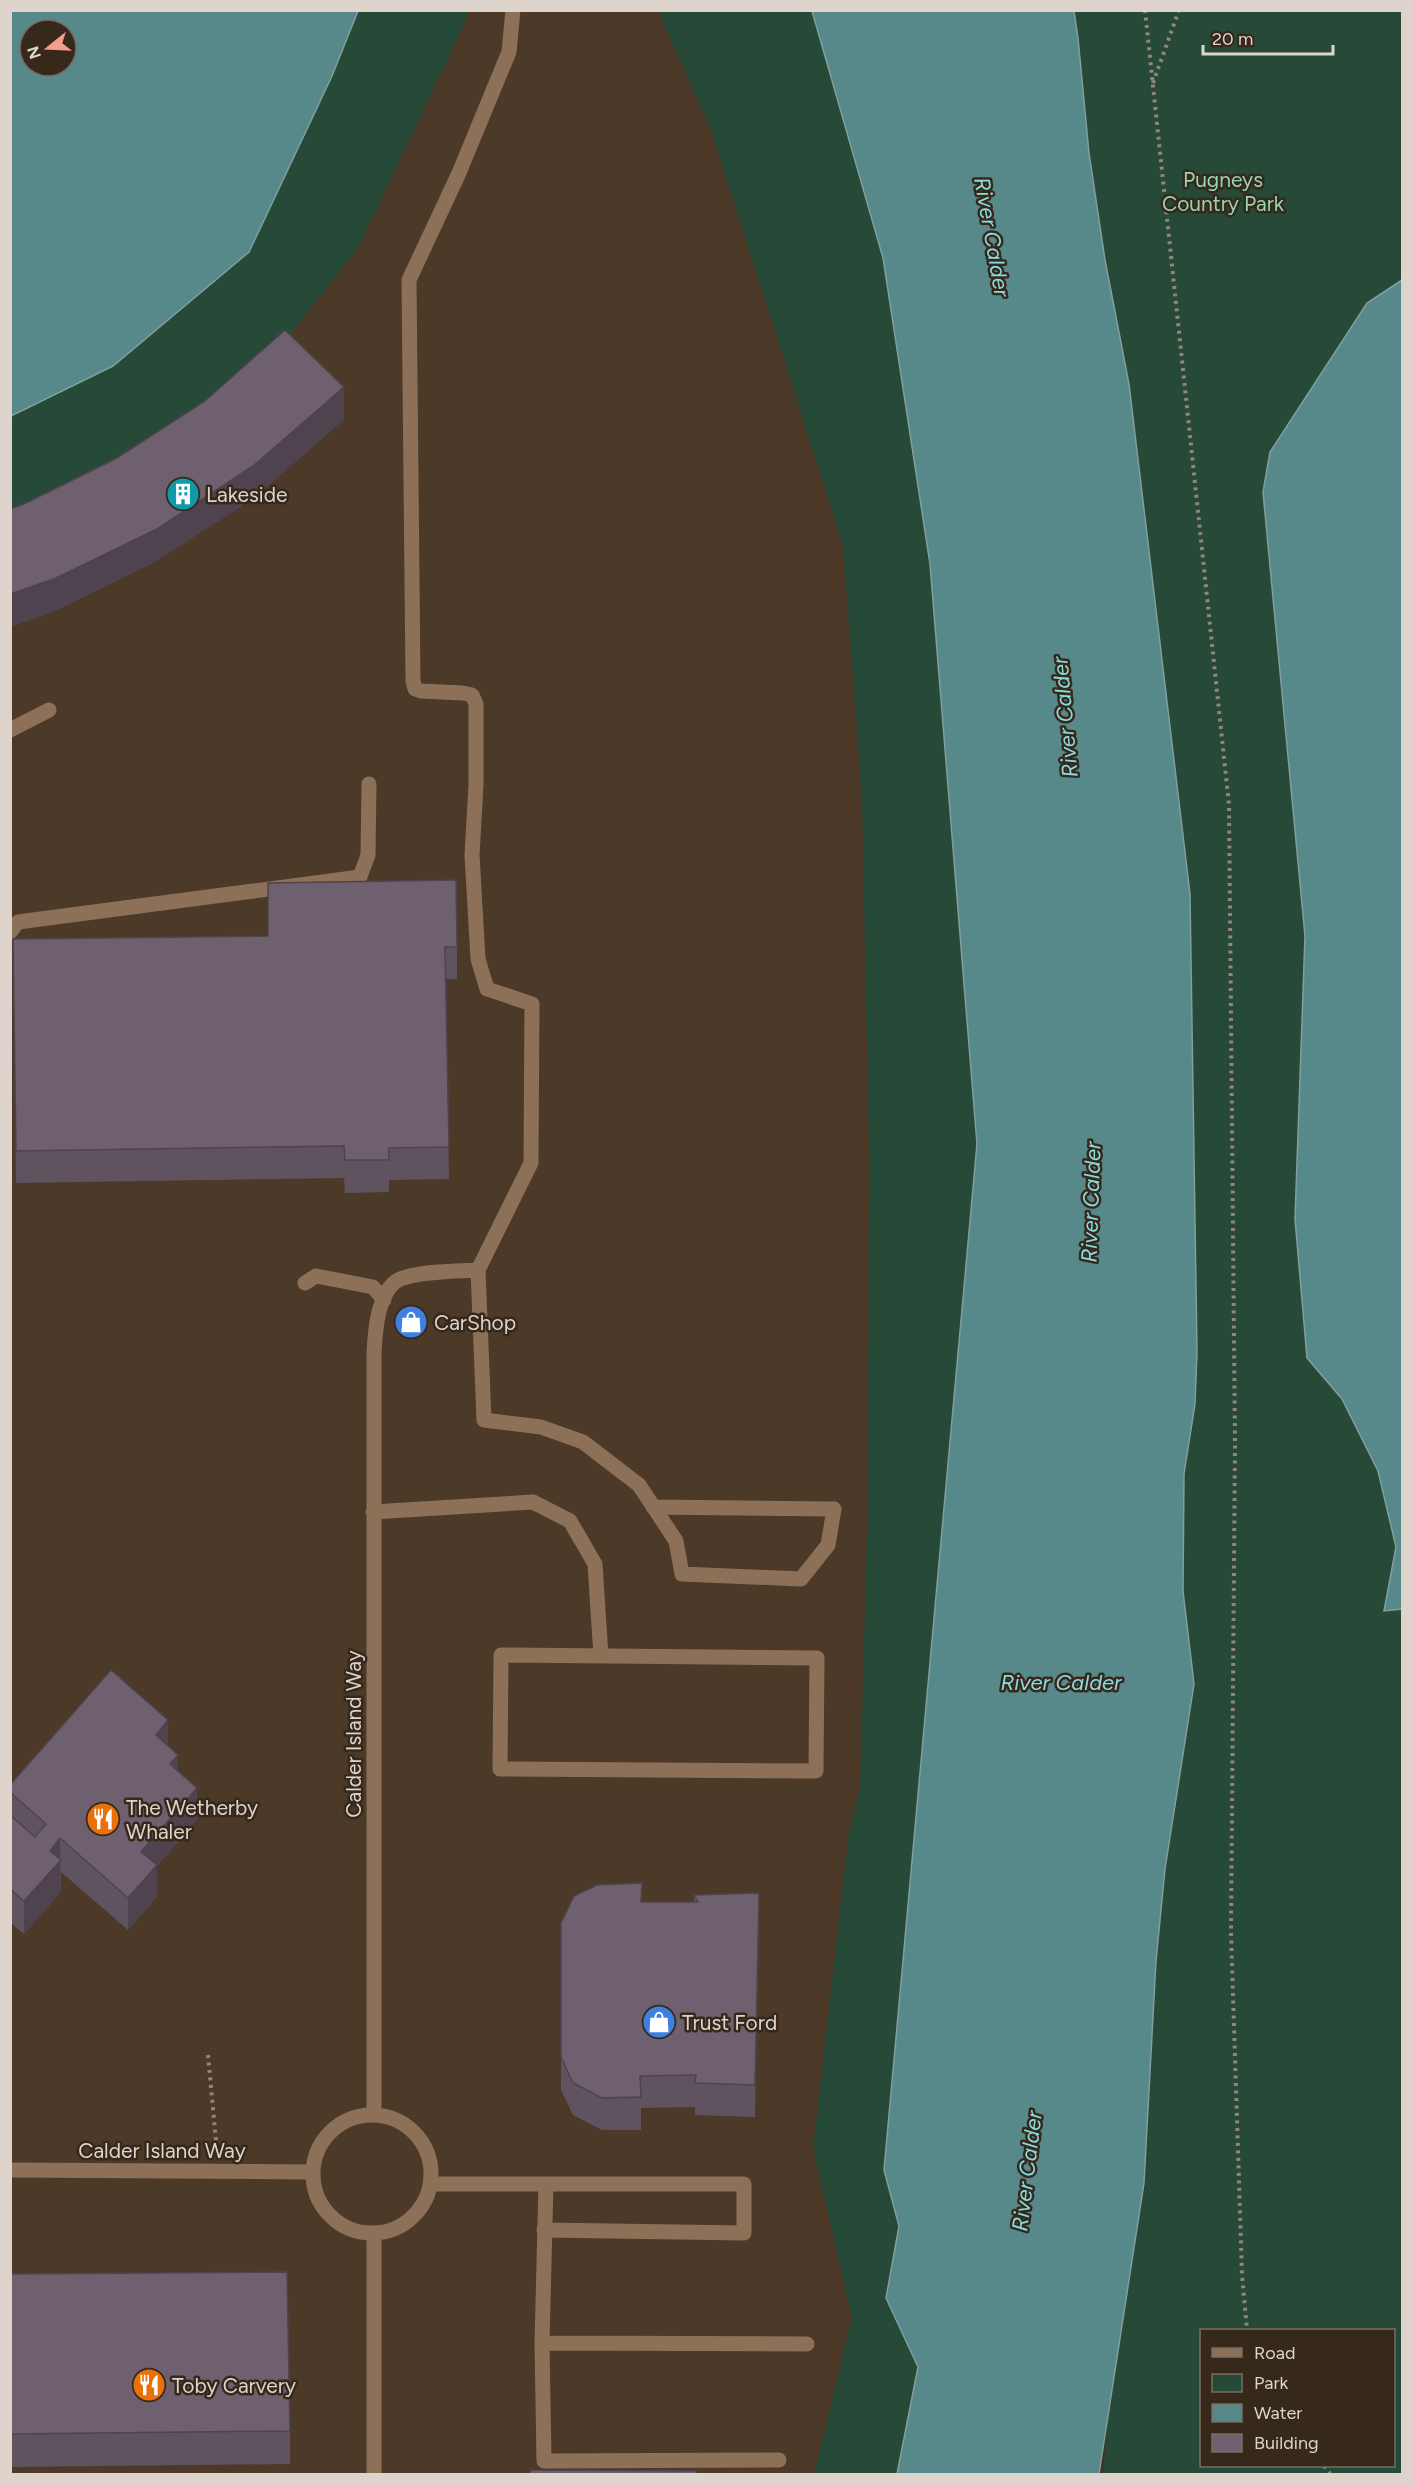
<svg xmlns="http://www.w3.org/2000/svg" width="1413" height="2485" font-family="Figtree,sans-serif">
	<style>
		.built { fill: #4d3927 }
		.green { fill: #274938; fill-rule: evenodd }
		.water { fill: #57888a; stroke: #809f9e; stroke-width: 1.5; fill-rule: evenodd }
		.lines { fill: none; stroke-linecap: round; stroke-linejoin: round }
		.path { stroke: #92867b; stroke-width: 4; stroke-dasharray: 3 4.5; stroke-linecap: butt }
		.minor { stroke: #8d7058; stroke-width: 15 }
		.wall { fill: #5f5360 }
		.shaded-wall { fill: #4e434e }
		.building { fill: #6f6070; stroke: #4e434e; stroke-width: 1.5 }
		.labels { text-anchor: middle; dominant-baseline: central; stroke-width: 5; stroke-linejoin: round; paint-order: stroke }
		.park-label { font-size: 21px; fill: #94d5b3; stroke: #36281b }
		.poi-label { font-size: 21px; fill: #ded4cc; stroke: #36281b; text-anchor: start }
		.street-label { font-size: 21px; fill: #ded4cc; stroke: #36281b }
		.water-label { font-size: 22px; font-style: italic; fill: #88dde1; stroke: #36281b }
	</style>
	<rect width="100%" height="100%" fill="#413225"/>
	<path class="built" d="M467 11H658L711 130 843 545 862 799 869 1152 868 1490 860 1791 849 1831 813 2149 852 2317 814 2474H11L10 528 358 248 467 18Z"/>
	<path class="green" d="M358 11H467V18L358 248 274 355 152 451 11 528V416L113 366 249 252 332 76Z
		M658 11H812L883 258 930 564 978 1136 884 2170 899 2226 886 2298 918 2367 897 2474H814L852 2317 813 2149 849 1831 860 1791 868 1490 869 1152 862 799 843 545 711 130Z
		M1020 11H1402V2474H1103L1193 1381ZM1202 2330H1394V2466H1202Z"/>
	<path class="water" d="M11 10 358 11 332 76 249 252 113 366 11 416ZM30 30H66V66H30Z
		M812 11H1074L1078 38 1089 153 1105 260 1129 384 1190 894 1197 1352 1195 1404 1184 1474 1183 1591 1194 1684 1165 1869 1156 1961 1144 2183 1099 2474H897L918 2367 886 2298 899 2226 884 2170 977 1144 930 564 883 258Z
		M1402 280V1609L1384 1611 1396 1547 1378 1471 1342 1399 1307 1358 1295 1219 1305 936 1263 492 1270 452 1367 303Z"/>
	<g class="lines">
		<path class="path" d="M1145 10 1229 805 1235 1444 1231 1932 1242 2275 1247 2330
			M1153 83 1179 10
			M208 2055 216 2141
			M1324 2466 1330 2474"/>
		<path class="minor" d="M513 10 509 52 504 64 459 173 409 280 413 681 415 689 421 691 463 693 472 695 476 704V785L472 855 478 959 487 989 532 1004 531 1163 478 1270 484 1420 541 1427 583 1442 639 1485 676 1541 682 1574 801 1579 828 1545 834 1509 653 1507
			M10 730 49 710
			M10 932 18 922 360 877 368 855 369 784
			M305 1283 316 1276 373 1287 384 1300
			M373 1512 533 1502 570 1521 595 1564 601 1656
			M501 1655 817 1658 816 1771 500 1769Z
			M374 2115V1353C375 1333 377 1297 395 1282 409 1271 459 1271 478 1270
			M313 2174a59 59 0 1 1 118 0a59 59 0 1 1-118 0Z
			M10 2170 313 2172
			M431 2184H546L542 2343 544 2461 779 2460
			M544 2230 744 2233V2184H546
			M542 2343 807 2344
			M374 2474V2233"/>
	</g>
	<path class="wall" d="M13 939 457 947V979H446L449 1179 389 1180V1192L345 1193 344 1178 16 1183Z
		M168 1746 197 1820 157 1866V1897L128 1930 61 1872V1892L24 1934 10 1922V1785Z
		M694 1895 759 1925 755 2117 695 2115V2107L641 2108V2130H602L573 2115 561 2090V1923L642 1902H694Z
		M10 2274 290 2431V2464L10 2467Z"/>
	<path class="shaded-wall" d="M344 387V420L253 499 157 561 54 612 10 627V594Z
		M168 1720V1753L156 1735Z
		M178 1755V1787L170 1764Z
		M197 1788V1820L157 1866V1897L128 1930V1898L141 1852Z
		M60 1838 61 1892 24 1934V1901L50 1851Z
		M759 1893V1925L755 2117V2085Z"/>
	<path class="building" d="M285 330 344 387 253 466 157 529 54 579 10 594V509L24 504 117 458 205 401Z
		M456 880 457 947H445L449 1147 389 1148V1160H345L344 1146 16 1151 13 939 268 936V883Z
		M111 1670 168 1720 156 1735 178 1755 170 1764 197 1788 141 1852 157 1865 128 1898 60 1838 50 1851 61 1860 24 1901 10 1889V1815L35 1837 46 1824 10 1792V1785Z
		M642 1883 641 1902H698L694 1895 759 1893 755 2085 695 2083 696 2075 640 2076 641 2097 602 2098 573 2083 561 2057V1923L574 1896 597 1885Z
		M287 2272 290 2431 10 2434V2274Z
		M532 2470 696 2471V2475H527Z"/>
	<defs>
		<g id="building-disc" transform="scale(1.725)"><circle r="9.5" fill="#0f9aa8" stroke="#36281b"/><path d="M-4-6H4V6H1V3H-1V6H-4ZM-2.5-4.3h1.7v1.8h-1.7ZM.8-4.3h1.7v1.8H.8ZM-2.5-1h1.7V.8h-1.7ZM.8-1h1.7V.8H.8Z" fill="#fff"/></g>
		<g id="shop-disc" transform="scale(1.725)"><circle r="9.5" fill="#3f7fe0" stroke="#36281b"/><path d="M-5-2.5h2.3a2.7 3.5 0 0 1 5.4 0H5L5.5 6h-11ZM-1.5-2.5h3a1.5 2.3 0 0 0-3 0Z" fill="#fff"/></g>
		<g id="restaurant-disc" transform="scale(1.725)"><circle r="9.5" fill="#e8710a" stroke="#36281b"/><path d="M-5-6h1v4h1v-4h1v4h1v-4h1v5L-1.5 .5V6h-2V.5L-5-1ZM5-6V6H3V1.5H1.5Q1.5-4 5-6Z" fill="#fff"/></g>
	</defs>
	<g fill-rule="evenodd">
		<use href="#building-disc" x="183" y="494"/>
		<use href="#shop-disc" x="411" y="1322"/>
		<use href="#restaurant-disc" x="103" y="1819"/>
		<use href="#shop-disc" x="659" y="2022"/>
		<use href="#restaurant-disc" x="149" y="2385"/>
	</g>
	<g class="labels">
		<g class="park-label">
			<text x="1223" y="179">Pugneys<tspan x="1223" dy="24">Country Park</tspan></text>
		</g>
		<g class="poi-label">
			<text x="206" y="494">Lakeside</text>
			<text x="434" y="1322">CarShop</text>
			<text x="126" y="1807">The Wetherby<tspan x="126" dy="24">Whaler</tspan></text>
			<text x="682" y="2022">Trust Ford</text>
			<text x="172" y="2385">Toby Carvery</text>
		</g>
		<g class="street-label">
			<text transform="translate(353 1734) rotate(-90)">Calder Island Way</text>
			<text x="162" y="2150">Calder Island Way</text>
		</g>
		<g class="water-label">
			<text transform="translate(992 237) rotate(80)">River Calder</text>
			<text transform="translate(1065 717) rotate(-95)">River Calder</text>
			<text transform="translate(1091 1202) rotate(-88)">River Calder</text>
			<text x="1061" y="1682">River Calder</text>
			<text transform="translate(1027 2171) rotate(-83)">River Calder</text>
		</g>
	</g>
	<rect width="1413" height="2485" fill="none" stroke="#ded4cc" stroke-width="24"/>
	<rect x="1200" y="2329" width="195" height="138" fill="#36281b" stroke="#796d62" stroke-width="1.5"/>
	<rect x="1212" y="2348" width="30" height="9" fill="#8d7058" stroke="#796d62" stroke-width="1.5"/>
	<text x="1254" y="2359" font-size="18" fill="#ded4cc">Road</text>
	<rect x="1212" y="2374" width="30" height="18" fill="#274938" stroke="#796d62" stroke-width="1.5"/>
	<text x="1254" y="2389" font-size="18" fill="#ded4cc">Park</text>
	<rect x="1212" y="2404" width="30" height="18" fill="#57888a" stroke="#796d62" stroke-width="1.5"/>
	<text x="1254" y="2419" font-size="18" fill="#ded4cc">Water</text>
	<rect x="1212" y="2434" width="30" height="18" fill="#6f6070" stroke="#796d62" stroke-width="1.5"/>
	<text x="1254" y="2449" font-size="18" fill="#ded4cc">Building</text>
	<g transform="translate(48 48) rotate(252)"><circle r="28" fill="#36281b" stroke="#796d62" stroke-width="1.5"/>
	<path d="M0-4.5L10 22L0 15L-10 22Z" fill="#f49e8a"/>
	<text y="-9" font-size="16" font-weight="bold" text-anchor="middle" fill="#ded4cc">N</text>
	</g>
	<path d="M1203 45v9h130v-9" fill="none" stroke="#ded4cc" stroke-width="3"/>
	<text x="1212" y="45" font-size="18" fill="#ded4cc" stroke="#36281b" stroke-width="4.5" paint-order="stroke">20 m</text>
</svg>
